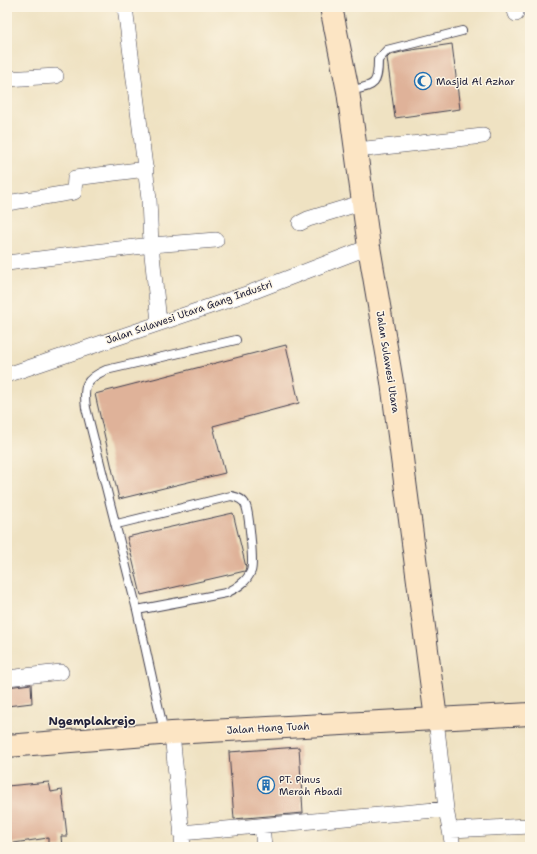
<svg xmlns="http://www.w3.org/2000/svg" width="537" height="854" font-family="'Shantell Sans',sans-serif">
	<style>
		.building { fill: #dfb299 }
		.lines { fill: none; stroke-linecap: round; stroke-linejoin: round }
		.lane-casing { stroke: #413f4f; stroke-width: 10 }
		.street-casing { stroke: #413f4f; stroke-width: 16 }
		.secondary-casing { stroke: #413f4f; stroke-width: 24 }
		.lane { stroke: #fff; stroke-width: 8 }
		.street { stroke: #fff; stroke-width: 15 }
		.secondary { stroke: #fce5c4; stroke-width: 22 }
		.labels { text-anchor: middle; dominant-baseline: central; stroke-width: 3; stroke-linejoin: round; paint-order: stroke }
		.poi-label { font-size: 10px; fill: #22223b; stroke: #fcf5e5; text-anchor: start }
		.street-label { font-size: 10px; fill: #22223b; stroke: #fcf5e5 }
		.quarter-label { font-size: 12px; font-weight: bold; fill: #22223b; stroke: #fcf5e5 }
	</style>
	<rect width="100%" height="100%" fill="#fcf5e5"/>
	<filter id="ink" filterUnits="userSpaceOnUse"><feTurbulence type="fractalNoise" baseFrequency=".025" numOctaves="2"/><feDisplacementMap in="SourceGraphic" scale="8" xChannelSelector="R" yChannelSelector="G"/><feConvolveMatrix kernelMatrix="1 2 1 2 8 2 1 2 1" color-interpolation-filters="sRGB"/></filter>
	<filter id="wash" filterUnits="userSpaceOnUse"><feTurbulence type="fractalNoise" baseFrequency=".012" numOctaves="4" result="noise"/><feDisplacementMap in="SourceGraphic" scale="16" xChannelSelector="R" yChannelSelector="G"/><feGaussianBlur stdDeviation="0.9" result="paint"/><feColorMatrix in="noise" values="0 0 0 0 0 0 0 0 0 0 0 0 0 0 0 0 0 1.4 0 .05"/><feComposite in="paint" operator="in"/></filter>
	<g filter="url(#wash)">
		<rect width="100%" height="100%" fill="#efe2c2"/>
		<g id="blocks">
			<path class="building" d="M452 44 460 109 395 118 387 58 390 55 405 51Z
				M286 345 299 403 213 426 225 473 119 499 95 394Z
				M233 513 246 567 245 571 141 595 127 537Z
				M31 684 32 703 7 706V687Z
				M299 747 303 813 234 819 229 752Z
				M49 782 51 792 62 790 67 836H61L62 847H48V838L7 844V786Z"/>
		</g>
	</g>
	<g filter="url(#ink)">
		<use href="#blocks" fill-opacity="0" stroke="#413f4f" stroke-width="1"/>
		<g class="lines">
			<g class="lane-casing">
				<path id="lane" d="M349 91C374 85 378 87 378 60L387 50 462 31
					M117 524 231 496C237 497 244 500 246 506 249 514 254 563 251 571 247 582 237 588 226 593L137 610
					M164 732 137 610 86 408C83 386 85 379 106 370L236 340"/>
			</g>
			<g class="street-casing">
				<path id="street" d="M125 7 149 199 151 245 159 322
					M514 7 516 14
					M7 79 56 76
					M357 150 483 136
					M7 203 74 192 75 178 146 169
					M300 223 308 219 364 202
					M7 263 151 245 216 240
					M7 375 252 292 369 247
					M7 678 61 672
					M436 719 446 809 453 847
					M172 733 183 847
					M262 826 264 847
					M451 830 530 826
					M181 833 446 809"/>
			</g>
			<g class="secondary-casing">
				<path id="secondary" d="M331 7 348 91 369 247 392 382 436 719
					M7 746 172 733 530 714"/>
			</g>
			<use href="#lane" class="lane"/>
			<use href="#street" class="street"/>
			<use href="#secondary" class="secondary"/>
		</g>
	</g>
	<defs>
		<g id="mosque-ring" transform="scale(0.9)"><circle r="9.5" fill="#fcf5e5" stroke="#1f6fb2" stroke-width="1.5"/><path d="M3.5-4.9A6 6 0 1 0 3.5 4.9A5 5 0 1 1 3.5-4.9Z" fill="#1f6fb2"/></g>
		<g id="building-ring" transform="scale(0.9)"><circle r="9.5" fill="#fcf5e5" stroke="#1f6fb2" stroke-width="1.5"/><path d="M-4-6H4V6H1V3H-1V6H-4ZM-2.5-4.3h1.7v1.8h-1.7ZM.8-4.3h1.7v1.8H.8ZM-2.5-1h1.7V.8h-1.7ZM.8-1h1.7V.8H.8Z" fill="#1f6fb2"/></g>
	</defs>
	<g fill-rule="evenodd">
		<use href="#mosque-ring" x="423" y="81"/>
		<use href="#building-ring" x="266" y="785"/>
	</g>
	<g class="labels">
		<g class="poi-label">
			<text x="436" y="81">Masjid Al Azhar</text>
			<text x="279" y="779">PT. Pinus<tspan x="279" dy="12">Merah Abadi</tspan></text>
		</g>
		<g class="street-label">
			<text transform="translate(189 312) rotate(-19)">Jalan Sulawesi Utara Gang Industri</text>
			<text transform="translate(388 362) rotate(81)">Jalan Sulawesi Utara</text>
			<text transform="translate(268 728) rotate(-3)">Jalan Hang Tuah</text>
		</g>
		<g class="quarter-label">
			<text x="92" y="721">Ngemplakrejo</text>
		</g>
	</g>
	<rect width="537" height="854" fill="none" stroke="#fcf5e5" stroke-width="24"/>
</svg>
